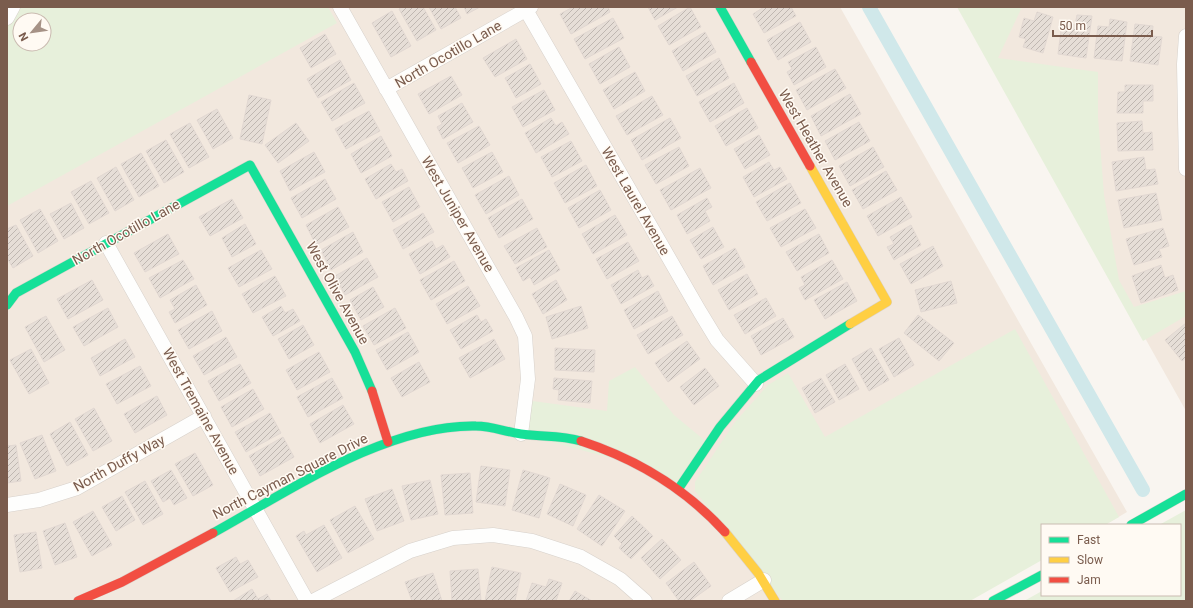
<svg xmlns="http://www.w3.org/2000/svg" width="1193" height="608" font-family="Roboto,sans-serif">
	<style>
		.residential { fill: #f2e8de; fill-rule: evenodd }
		.park { fill: #e7f0db; fill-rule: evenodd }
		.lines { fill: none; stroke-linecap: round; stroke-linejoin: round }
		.canal { stroke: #d0e8ea; stroke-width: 14 }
		.building { fill: url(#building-hatch); stroke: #e2d8d2 }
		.street-casing { stroke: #d7d1cb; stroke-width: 15 }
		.fast-casing { stroke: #d9d2cb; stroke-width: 10 }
		.slow-casing { stroke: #d9d2cb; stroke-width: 10 }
		.jam-casing { stroke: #d9d2cb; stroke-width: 10 }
		.street { stroke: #fefefd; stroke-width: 14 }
		.fast { stroke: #16e098; stroke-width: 9 }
		.slow { stroke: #ffcf43; stroke-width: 9 }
		.jam { stroke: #f24e42; stroke-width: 9 }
		.labels { text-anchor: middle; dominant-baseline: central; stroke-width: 3; stroke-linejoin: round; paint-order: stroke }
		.street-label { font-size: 14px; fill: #7a5c4d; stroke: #fffaf3 }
	</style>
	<defs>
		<pattern id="building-hatch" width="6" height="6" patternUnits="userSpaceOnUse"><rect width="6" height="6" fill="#e6ded7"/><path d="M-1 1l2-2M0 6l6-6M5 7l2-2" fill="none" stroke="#bfb7b1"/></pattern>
	</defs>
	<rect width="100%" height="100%" fill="#f9f5f0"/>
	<path class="residential" d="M7 7H840L1127 512 1105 525H1042L969 601H7ZM20 20H44V44H20Z
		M959 7H1186V411Z"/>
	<path class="park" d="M13 7H328L337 23 7 206V18ZM20 20H44V44H20Z
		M957 7H1022L998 58 1098 72V117L1104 195 1119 280 1134 307 1186 291V316L1143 341Z
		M1015 329 1119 517 1105 525H1042V560L970 601H783L695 491V482L735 422 768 385 788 373 825 437Z
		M635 367 674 415 709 444 679 488 641 466 521 434 525 400 607 411 609 381Z
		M1186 510V601H1024L1042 591V595H1180V525H1159Z"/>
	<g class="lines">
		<path class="canal" d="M869 7 1143 490"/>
	</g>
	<path class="building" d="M402 7H423L436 30 417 41 399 9Z
		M429 7H455L461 18 441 29Z
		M464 7H480L467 14Z
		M573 7H608L610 12 571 34 560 14Z
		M648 7H678L655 20Z
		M690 7 701 27 669 45 658 26Z
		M764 7H791L796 16 764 33 753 14Z
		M392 11 411 46 391 57 372 23Z
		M1037 12 1053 17 1043 53 1023 47 1026 39 1019 37 1024 18 1034 21Z
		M1077 15 1092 16 1086 58 1058 54 1062 23 1075 25Z
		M613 18 624 38 585 59 574 39Z
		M1110 19 1127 22 1122 61 1094 58 1098 26 1109 27Z
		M800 22 811 42 778 60 767 40Z
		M1135 24 1153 26 1152 36 1162 37 1158 65 1130 61Z
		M705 32 716 52 683 71 672 51Z
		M325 34 336 54 311 68 300 48Z
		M516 39 527 59 495 77 483 58Z
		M619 47 630 67 600 84 589 64Z
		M816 47 826 67 794 85 787 72 792 69 788 62Z
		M719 58 729 78 697 96 686 76Z
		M340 60 351 80 318 98 307 79Z
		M530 64 541 84 516 98 505 78Z
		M835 69 846 88 807 110 796 90Z
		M635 72 645 91 614 109 603 90Z
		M451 76 462 95 429 114 418 94Z
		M354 83 365 103 332 121 321 102Z
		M734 83 744 103 710 122 699 102Z
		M1125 85H1153V101H1143V113H1117L1118 92H1125Z
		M544 90 555 110 523 127 512 107Z
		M850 94 861 114 821 136 811 116Z
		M249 95 271 100 262 144 240 139Z
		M652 96 663 115 627 135 616 116Z
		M462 103 473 122 443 139 437 127 442 124 438 116Z
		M747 108 758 128 726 146 715 126Z
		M217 109 233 138 213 149 197 120Z
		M369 111 380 131 346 149 335 129Z
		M551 118 556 126 562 122 569 134 536 153 525 133Z
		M670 118 681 138 642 160 631 140Z
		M1142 121 1143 133 1152 132 1153 150 1118 151 1117 123Z
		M859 122 870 141 835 160 825 141Z
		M190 123 209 157 189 168 170 134Z
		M296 123 309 141 278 163 265 145Z
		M479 126 490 145 458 163 447 143Z
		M759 135 770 155 745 169 734 149Z
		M381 136 392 156 361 173 351 154Z
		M166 140 184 172 164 183 146 151Z
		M571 141 582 161 552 177 541 157Z
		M679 147 689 166 656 184 645 165Z
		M873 147 884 167 850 186 839 166Z
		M314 152 325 172 290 191 280 171Z
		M492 152 503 172 473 188 462 168Z
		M141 153 159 186 139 197 121 164Z
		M1144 157 1146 170 1155 169 1158 184 1116 191 1112 162Z
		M769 162 774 170 780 167 787 179 754 197 743 177Z
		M391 164 396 172 402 169 408 181 376 199 365 179Z
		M586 165 597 186 565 203 554 183Z
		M116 167 134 200 115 211 97 178Z
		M700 168 711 188 671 210 660 190Z
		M886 171 897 190 863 209 852 190Z
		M509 176 519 195 486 214 475 195Z
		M325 179 336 199 302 218 291 198Z
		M91 181 109 213 89 224 71 192Z
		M790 183 801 203 767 221 756 202Z
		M409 187 420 207 393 222 382 202Z
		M600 190 611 210 579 228 568 208Z
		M1156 193 1162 220 1124 228 1118 200Z
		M901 197 912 217 878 236 867 216Z
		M707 198 712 207 705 211 710 221 687 234 677 215Z
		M232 199 243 218 210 236 199 217Z
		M522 199 533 219 499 238 488 218Z
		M71 203 84 228 64 239 50 214Z
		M338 207 349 227 316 245 306 225Z
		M40 209 58 241 38 253 20 220Z
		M805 209 816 228 781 247 770 228Z
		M423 213 434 232 403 249 393 230Z
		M615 215 627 235 593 254 582 234Z
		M245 224 256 244 232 257 222 238Z
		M16 225 33 256 13 268 7 258V229Z
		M911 225 921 245 894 260 887 247 894 244 890 237Z
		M713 227 724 247 701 259 690 240Z
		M537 228 547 247 515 264 504 246Z
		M1163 228 1169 246 1159 249 1162 257 1134 265 1126 239Z
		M353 232 363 252 331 270 321 250Z
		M168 234 179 254 145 272 134 253Z
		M819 234 829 253 797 271 786 252Z
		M432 241 436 249 443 245 450 257 420 274 409 254Z
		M628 242 639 261 607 279 596 259Z
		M933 246 943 266 911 284 900 264Z
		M735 248 745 267 713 285 703 266Z
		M261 250 272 269 239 287 228 268Z
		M549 250 560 270 534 285 530 277 523 281 516 268Z
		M367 258 378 277 345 295 335 276Z
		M183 260 194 279 160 298 149 278Z
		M832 260 843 279 805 300 799 288 805 285 801 277Z
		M454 261 465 281 431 300 420 280Z
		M1161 265 1165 278 1173 275 1178 290 1141 303 1132 276Z
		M638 270 642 278 648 275 654 286 621 304 611 285Z
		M747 274 758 294 729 310 718 290Z
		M275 276 286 296 253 313 242 294Z
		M92 280 103 300 68 319 57 299Z
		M556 280 567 300 543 314 532 294Z
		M951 281 957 303 921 312 915 290Z
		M847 282 857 301 825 319 814 300Z
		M196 285 207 305 175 323 169 312 175 309 170 300Z
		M468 286 480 306 447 324 436 304Z
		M373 287 384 307 361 320 350 300Z
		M658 291 668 311 634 329 624 310Z
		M766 298 776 316 745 334 734 315Z
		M281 306 285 313 293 309 300 321 273 336 262 317Z
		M581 306 588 328 552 339 546 317Z
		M108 308 118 327 84 346 73 327Z
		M395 308 406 328 374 345 363 326Z
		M212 311 222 331 189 349 178 330Z
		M477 315 481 322 486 319 493 331 461 349 450 330Z
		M918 315 954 343 939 361 904 333Z
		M46 316 65 350 44 362 25 327Z
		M672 316 683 335 648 354 637 335Z
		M783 318 794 337 761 355 751 336Z
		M1186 323V358L1182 361 1165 340Z
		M303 325 314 345 289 359 278 339Z
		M408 332 419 352 387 370 376 350Z
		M226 337 237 357 204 375 193 356Z
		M899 338 914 365 894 377 879 349Z
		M125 339 135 357 100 376 91 358Z
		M494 339 505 359 470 378 459 358Z
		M687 341 700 359 668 382 655 363Z
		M555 348 595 350 594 372 555 370Z
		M871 348 889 380 869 391 852 359Z
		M31 349 49 383 29 394 10 360Z
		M319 352 330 372 297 390 286 370Z
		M419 362 430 382 402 397 391 378Z
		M240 364 251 383 219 401 208 381Z
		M845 364 859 389 839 400 826 375Z
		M140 366 151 386 117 404 106 384Z
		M705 368 719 386 694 405 680 387Z
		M332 378 343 398 308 417 297 397Z
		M554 378 592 381 590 403 558 400 559 390 553 389Z
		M821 378 835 402 815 413 802 388Z
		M253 389 264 409 232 427 221 407Z
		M157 396 167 415 135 433 124 414Z
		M343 405 354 424 320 443 310 424Z
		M94 408 112 441 93 451 75 419Z
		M270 413 281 433 246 452 235 432Z
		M70 422 88 455 67 466 50 434Z
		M42 435 56 471 35 479 20 443Z
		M283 437 294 457 260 476 249 456Z
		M16 445 21 481 7 483V446Z
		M195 453 213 485 193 496 175 464Z
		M481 466 510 470 505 506 476 502Z
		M171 470 187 498 174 505 170 498 163 502 151 481Z
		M523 470 550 478 539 518 512 510Z
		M470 473 473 513 445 515 441 475Z
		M430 480 438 514 411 520 402 486Z
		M145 481 163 514 143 525 125 492Z
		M560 484 586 495 573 526 547 514Z
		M392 489 404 521 377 531 365 499Z
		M599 495 625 511 602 546 577 529Z
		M122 496 135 520 116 531 102 507Z
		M355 506 374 539 348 553 330 520Z
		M93 511 112 545 92 556 73 522Z
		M632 516 653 536 631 559 619 548 622 544 614 536Z
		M65 523 77 557 55 565 43 531Z
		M324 525 342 558 317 572 296 536 304 531 306 535Z
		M36 532 42 568 20 572 14 535Z
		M662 539 681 560 660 579 641 558Z
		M236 557 240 564 248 560 258 577 230 592 216 568Z
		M694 562 711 586 690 601H679L666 583Z
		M492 567 521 573 515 601H485Z
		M478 569 481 600 452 601 450 571Z
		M433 573 442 601H412L405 582Z
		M549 579 562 583 556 601H526L532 583 546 587Z
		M252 589 258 599 267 594 271 601H233Z
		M575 591 592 601H569Z"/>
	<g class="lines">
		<g class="street-casing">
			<path id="street" d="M340 7 516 317 525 336 528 379 521 434
				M526 10 700 312 717 340 756 384
				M7 18 13 7
				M1186 36 1184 64 1186 169
				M386 89 531 7
				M106 243 307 601
				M7 505 39 500 77 488 204 416
				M313 601 410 551 453 538 493 535 532 541 581 557 620 579 645 601
				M729 601 764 580"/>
		</g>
		<g class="fast-casing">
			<path id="fast" d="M720 7 751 62
				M7 305 16 293 250 165 355 352 372 391
				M679 488 720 427 759 380 850 324
				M1131 525 1186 494
				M213 533C289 491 387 424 476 426 491 426 506 432 521 434 541 437 561 435 581 441
				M993 601 1042 575"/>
		</g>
		<g class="slow-casing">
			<path id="slow" d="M810 166 887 302 850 324
				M725 532 758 573 775 601"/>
		</g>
		<g class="jam-casing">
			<path id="jam" d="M751 62 810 166
				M372 391 388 442
				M581 441C636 459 686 489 725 532
				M78 601 122 582 213 533"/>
		</g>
		<use href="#street" class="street"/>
		<use href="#fast" class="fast"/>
		<use href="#slow" class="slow"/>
		<use href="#jam" class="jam"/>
	</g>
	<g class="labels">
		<g class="street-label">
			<text transform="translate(448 54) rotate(-30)">North Ocotillo Lane</text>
			<text transform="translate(816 148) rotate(60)">West Heather Avenue</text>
			<text transform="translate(636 201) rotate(60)">West Laurel Avenue</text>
			<text transform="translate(458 214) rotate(60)">West Juniper Avenue</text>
			<text transform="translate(126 232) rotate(-29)">North Ocotillo Lane</text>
			<text transform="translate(338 293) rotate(61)">West Olive Avenue</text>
			<text transform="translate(201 411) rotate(61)">West Tremaine Avenue</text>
			<text transform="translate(119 463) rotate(-29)">North Duffy Way</text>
			<text transform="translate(290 476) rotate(-27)">North Cayman Square Drive</text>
		</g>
	</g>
	<rect width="1193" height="608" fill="none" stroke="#7a5c4d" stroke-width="16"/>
	<rect x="1041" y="524" width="140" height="72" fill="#fffaf3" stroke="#cabbb1"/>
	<rect x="1049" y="537" width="20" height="6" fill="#16e098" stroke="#cabbb1"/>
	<text x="1077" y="544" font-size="12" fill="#7a5c4d">Fast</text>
	<rect x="1049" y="557" width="20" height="6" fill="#ffcf43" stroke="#cabbb1"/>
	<text x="1077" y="564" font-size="12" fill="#7a5c4d">Slow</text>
	<rect x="1049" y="577" width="20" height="6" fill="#f24e42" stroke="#cabbb1"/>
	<text x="1077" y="584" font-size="12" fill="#7a5c4d">Jam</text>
	<g transform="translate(32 32) rotate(241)"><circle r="19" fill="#fffaf3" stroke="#cabbb1"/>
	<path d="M0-3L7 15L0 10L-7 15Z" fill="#a69286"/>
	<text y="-6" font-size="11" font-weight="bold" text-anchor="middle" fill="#7a5c4d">N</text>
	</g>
	<path d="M1053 30v6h99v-6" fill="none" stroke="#7a5c4d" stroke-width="2"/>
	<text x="1059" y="30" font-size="12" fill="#7a5c4d" stroke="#fffaf3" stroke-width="3" paint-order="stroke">50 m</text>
</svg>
